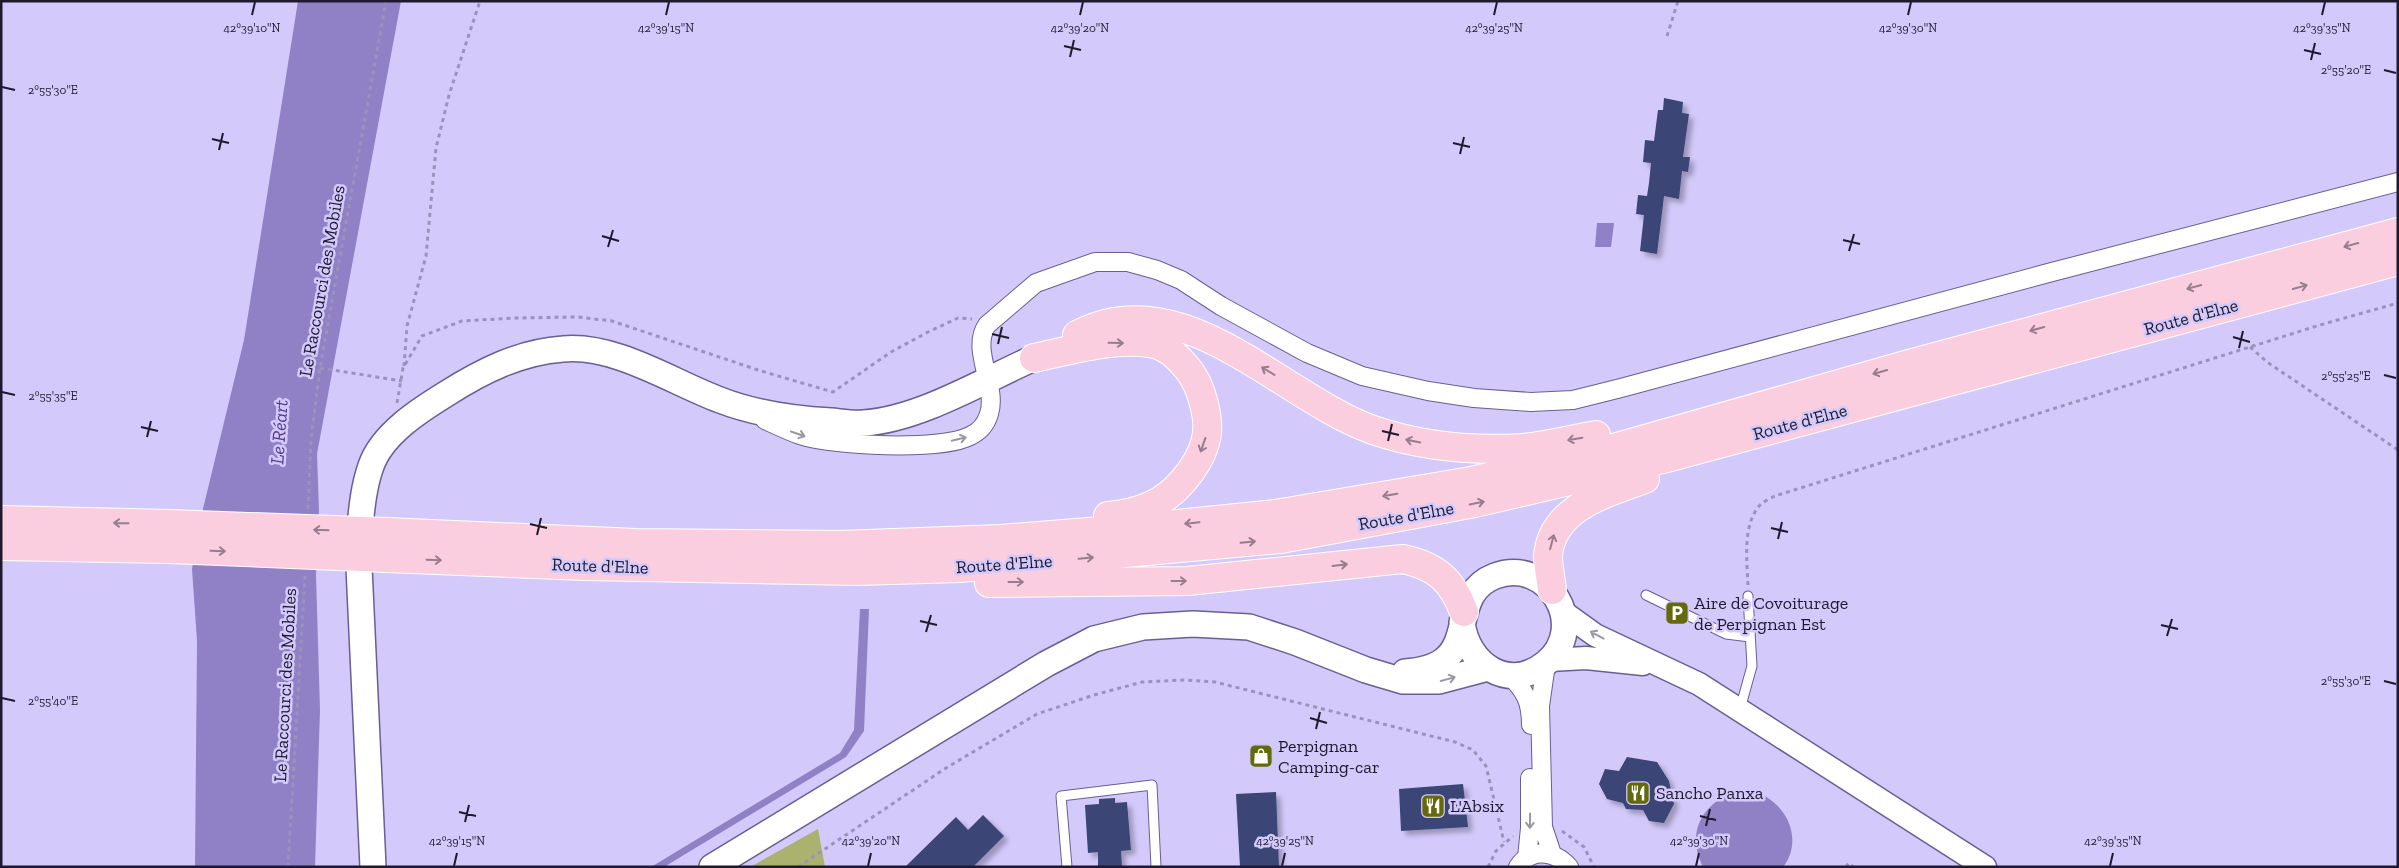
<svg xmlns="http://www.w3.org/2000/svg" width="2399" height="868" font-family="'Zilla Slab',serif">
	<style>
		.green { fill: #abb26e }
		.water { fill: #9080c6 }
		.building { fill: #3a4476; filter: url(#shadow) }
		.lines { fill: none; stroke-linecap: round; stroke-linejoin: round }
		.service-casing { stroke: #6a5e94; stroke-width: 11 }
		.minor-casing { stroke: #6a5e94; stroke-width: 20 }
		.tertiary-casing { stroke: #6a5e94; stroke-width: 25 }
		.secondary-casing { stroke: #6a5e94; stroke-width: 28 }
		.trunk-casing { stroke: #fff; stroke-width: 30 }
		.path { stroke: #9b93bb; stroke-width: 3; stroke-dasharray: 4 4; stroke-linecap: butt }
		.service { stroke: #fff; stroke-width: 9 }
		.minor { stroke: #fff; stroke-width: 18 }
		.tertiary { stroke: #fff; stroke-width: 22 }
		.secondary { stroke: #fff; stroke-width: 25 }
		.trunk { stroke: #facede; stroke-width: 28 }
		.trunk-bridge-casing { stroke: #fff; stroke-width: 30; stroke-linecap: butt }
		.trunk-bridge { stroke: #facede; stroke-width: 28 }
		.oneway { stroke: #977d8f }
		.oneway2 { stroke: #9a98a1 }
		.ticks { fill: none; stroke: #1e192f; stroke-width: 2 }
		.labels { text-anchor: middle; dominant-baseline: central; stroke-width: 5; stroke-linejoin: round; paint-order: stroke }
		.street-label { font-size: 18px; fill: #1e192f; stroke: #d3cafb }
		.poi-label { font-size: 18px; fill: #1e192f; stroke: #d3cafb; text-anchor: start }
		.water-label { font-size: 19px; font-style: italic; fill: #533a8e; stroke: #d3cafb }
		.ticks-label { font-size: 12px; text-anchor: middle; fill: #1e192f; stroke: #d3cafb; stroke-width: 5; stroke-linejoin: round; paint-order: stroke }
	</style>
	<defs>
		<filter id="shadow"><feDropShadow dx="4.5" dy="4.5" stdDeviation="2.5" flood-color="#0004"/></filter>
	</defs>
	<rect width="100%" height="100%" fill="#d3cafb"/>
	<path class="green" d="M818 829 825 867H750Z"/>
	<path class="water" d="M298 1H401L317 454 319 510 316 575 320 710 315 867H195L197 641 192 569 201 517 244 340Z
		M1597 223H1614L1611 247H1595Z
		M860 609H869L864 731 846 757 664 867H651L840 753 854 730Z
		M1731 793C1739 792 1750 790 1758 793 1787 804 1804 840 1783 867H1703L1702 865C1687 834 1701 806 1731 793Z"/>
	<path class="building" d="M1664 98 1683 102 1682 113 1689 114 1683 157H1690L1688 172 1682 171 1679 199 1664 196 1657 254 1640 251 1644 215 1636 214 1638 195 1647 196 1649 183 1651 163 1643 162 1645 140 1654 141 1658 110H1663Z
		M1627 757 1657 762 1669 781 1674 804 1664 823 1649 821 1643 810 1626 809 1623 803 1607 799 1599 784 1605 769 1619 771Z
		M1463 784 1468 827 1401 831 1399 789Z
		M1276 792 1279 867H1240L1236 794Z
		M1115 798V803L1127 802 1131 850 1121 851 1122 867H1098V852L1088 853 1085 805 1099 804V799Z
		M983 815 1004 836 973 867H905L956 817 968 830Z"/>
	<g class="lines">
		<g class="service-casing">
			<path id="service" d="M1646 595 1726 634 1750 637
				M1740 709 1752 666 1748 596
				M1067 867 1061 796 1152 785 1156 867"/>
		</g>
		<g class="minor-casing">
			<path id="minor" d="M765 420C776 425 788 431 800 435 831 446 941 451 970 436 979 432 986 424 989 414 998 386 970 350 987 325L1036 283 1095 262H1128L1157 270 1181 280 1221 306 1307 353 1362 376 1428 391 1474 398 1531 402 1573 400 1621 388 2052 272 2398 182
				M1546 664 1540 706 1543 827 1552 854
				M1509 675C1525 691 1531 701 1531 725
				M1527 858 1530 828V778
				M1518 867C1531 847 1555 851 1569 867"/>
		</g>
		<g class="tertiary-casing">
			<path id="tertiary" d="M1563 612 1595 635 1699 684 1985 867
				M1549 660 1586 658 1643 664"/>
		</g>
		<g class="secondary-casing">
			<path id="secondary" d="M1405 672C1418 671 1433 669 1444 660 1472 639 1453 592 1495 576 1548 556 1590 627 1546 663 1509 693 1467 665 1462 622
				M373 867 358 546C361 519 362 491 371 466 382 434 420 410 446 394 482 371 520 352 563 349 615 344 672 382 720 400 756 414 793 419 831 421 842 422 853 424 864 423 920 419 982 381 1034 358
				M712 867 1046 664 1094 639 1143 627 1193 624 1249 627 1295 642 1366 670 1403 681H1439L1488 668"/>
		</g>
		<g class="trunk-casing">
			<path id="trunk" d="M1077 335C1183 279 1280 397 1373 430 1420 446 1472 451 1522 448 1546 446 1572 439 1596 435
				M1034 358C1071 350 1111 338 1150 343 1167 346 1177 356 1187 368 1201 384 1212 421 1205 443 1198 467 1175 495 1152 505 1138 512 1124 514 1108 516
				M1 520 170 524
				M387 532 636 543 840 545 1000 539 1137 528 1275 514 1471 481 1596 453 1909 364 2398 232
				M1 546 169 549
				M386 558 585 566 857 571 960 568 1281 539 1475 503 1667 458 2398 261
				M989 583 1188 581 1403 559C1436 566 1452 580 1464 612
				M1552 590C1551 579 1548 567 1548 556 1552 507 1607 493 1645 479"/>
		</g>
		<path class="path" d="M1667 36 1678 1
			M2250 347 2267 362 2398 450
			M404 366 407 326 426 256 436 148 449 95 480 1
			M320 368 402 381
			M397 403 403 368 422 336 462 321 515 318 578 317 612 321 758 370 833 392 891 352 928 332 958 318 972 319
			M308 509 311 439 320 368 386 1
			M1748 585C1747 561 1742 523 1761 504 1765 501 1771 498 1775 496L2320 325 2398 303
			M1562 831 1584 847 1594 867
			M288 867 305 575
			M798 867 946 768 1037 714 1094 695 1142 682 1184 680 1215 682 1455 742 1473 750 1486 766 1504 842
			M1488 867 1496 851 1513 836
			M1848 867 1847 865 1849 863 1853 867"/>
		<use href="#service" class="service"/>
		<use href="#minor" class="minor"/>
		<use href="#tertiary" class="tertiary"/>
		<use href="#secondary" class="secondary"/>
		<use href="#trunk" class="trunk"/>
		<g class="trunk-bridge-casing">
			<path id="trunk-bridge" d="M170 524 387 532
				M169 549 386 558"/>
		</g>
		<use href="#trunk-bridge" class="trunk-bridge"/>
	</g>
	<defs><path id="oneway-shaft" d="M-6 0H5M1.5-3L5.5 0L1.5 3" fill="none" stroke-width="1.6" stroke-linecap="round" stroke-linejoin="round" transform="scale(1.25)"/></defs>
	<g class="oneway">
		<use href="#oneway-shaft" transform="translate(2351 245) rotate(165)"/>
		<use href="#oneway-shaft" transform="translate(2194 287) rotate(165)"/>
		<use href="#oneway-shaft" transform="translate(2300 287) rotate(-15)"/>
		<use href="#oneway-shaft" transform="translate(2037 329) rotate(165)"/>
		<use href="#oneway-shaft" transform="translate(1116 343) rotate(1)"/>
		<use href="#oneway-shaft" transform="translate(1268 371) rotate(-149)"/>
		<use href="#oneway-shaft" transform="translate(1880 372) rotate(164)"/>
		<use href="#oneway-shaft" transform="translate(1575 439) rotate(170)"/>
		<use href="#oneway-shaft" transform="translate(1413 441) rotate(-168)"/>
		<use href="#oneway-shaft" transform="translate(1203 445) rotate(109)"/>
		<use href="#oneway-shaft" transform="translate(1390 495) rotate(170)"/>
		<use href="#oneway-shaft" transform="translate(1477 503) rotate(-12)"/>
		<use href="#oneway-shaft" transform="translate(121 523) rotate(-179)"/>
		<use href="#oneway-shaft" transform="translate(1192 523) rotate(174)"/>
		<use href="#oneway-shaft" transform="translate(321 530) rotate(-178)"/>
		<use href="#oneway-shaft" transform="translate(1248 542) rotate(-5)"/>
		<use href="#oneway-shaft" transform="translate(1552 542) rotate(-75)"/>
		<use href="#oneway-shaft" transform="translate(218 551) rotate(2)"/>
		<use href="#oneway-shaft" transform="translate(1086 558) rotate(-5)"/>
		<use href="#oneway-shaft" transform="translate(434 560) rotate(2)"/>
		<use href="#oneway-shaft" transform="translate(1340 565) rotate(-7)"/>
		<use href="#oneway-shaft" transform="translate(1179 581)"/>
		<use href="#oneway-shaft" transform="translate(1016 582)"/>
	</g>
	<g class="oneway2">
		<use href="#oneway-shaft" transform="translate(798 434) rotate(19)"/>
		<use href="#oneway-shaft" transform="translate(959 439) rotate(-13)"/>
		<use href="#oneway-shaft" transform="translate(1597 635) rotate(-152)"/>
		<use href="#oneway-shaft" transform="translate(1448 679) rotate(-15)"/>
		<use href="#oneway-shaft" transform="translate(1530 821) rotate(91)"/>
	</g>
	<path class="ticks" d="M252 15 255 2M666 15 669 2M1080 15 1083 2M1494 15 1497 2M1908 15 1911 2M2322 15 2325 2M1064 46 1081 50M2304 50 2321 54M1070 57 1074 40M2311 60 2315 43M2384 70 2396 73M2 87 15 90M212 139 229 143M1453 143 1470 147M219 150 223 133M1460 154 1464 137M602 236 619 241M1843 240 1860 244M608 247 613 230M1849 251 1854 234M992 334 1009 338M2233 337 2250 342M998 344 1002 327M2239 348 2243 331M2384 375 2396 378M2 392 15 395M141 427 158 431M1382 431 1399 435M147 437 151 421M1388 441 1392 424M530 524 547 528M1771 528 1788 532M537 535 541 518M1778 539 1782 522M920 621 937 625M2161 625 2178 629M926 632 931 615M2167 636 2172 619M2384 681 2396 684M2 698 15 701M1310 718 1327 723M1316 729 1320 712M459 812 476 816M1700 816 1716 820M465 822 469 805M1706 826 1710 809M454 866 457 853M868 866 871 853M1282 866 1285 853M1696 866 1699 853M2110 866 2113 853"/>
	<defs>
		<g id="parking-square" transform="scale(1.25)"><rect x="-9" y="-9" width="18" height="18" rx="4" fill="#646a0b" stroke="#d3cafb"/><path d="M-3.5-5.5H1a3.5 3.5 0 0 1 0 7H-1V5.5H-3.5ZM-1-3.4V-.6H.8a1.4 1.4 0 0 0 0-2.8Z" fill="#fff"/></g>
		<g id="shop-square" transform="scale(1.25)"><rect x="-9" y="-9" width="18" height="18" rx="4" fill="#646a0b" stroke="#d3cafb"/><path d="M-5-2.5h2.3a2.7 3.5 0 0 1 5.4 0H5L5.5 6h-11ZM-1.5-2.5h3a1.5 2.3 0 0 0-3 0Z" fill="#fff"/></g>
		<g id="restaurant-square" transform="scale(1.25)"><rect x="-9" y="-9" width="18" height="18" rx="4" fill="#646a0b" stroke="#d3cafb"/><path d="M-5-6h1v4h1v-4h1v4h1v-4h1v5L-1.5 .5V6h-2V.5L-5-1ZM5-6V6H3V1.5H1.5Q1.5-4 5-6Z" fill="#fff"/></g>
	</defs>
	<g fill-rule="evenodd">
		<use href="#parking-square" x="1677" y="613"/>
		<use href="#shop-square" x="1261" y="756"/>
		<use href="#restaurant-square" x="1638" y="793"/>
		<use href="#restaurant-square" x="1433" y="806"/>
	</g>
	<g class="labels">
		<g class="street-label">
			<text transform="translate(322 281) rotate(-80)">Le Raccourci des Mobiles</text>
			<text transform="translate(2191 317) rotate(-15)">Route d'Elne</text>
			<text transform="translate(1800 422) rotate(-15)">Route d'Elne</text>
			<text transform="translate(1406 516) rotate(-10)">Route d'Elne</text>
			<text transform="translate(1004 564) rotate(-4)">Route d'Elne</text>
			<text transform="translate(600 566) rotate(2)">Route d'Elne</text>
			<text transform="translate(285 685) rotate(-87)">Le Raccourci des Mobiles</text>
		</g>
		<g class="poi-label">
			<text x="1694" y="603">Aire de Covoiturage<tspan x="1694" dy="21">de Perpignan Est</tspan></text>
			<text x="1278" y="746">Perpignan<tspan x="1278" dy="21">Camping-car</tspan></text>
			<text x="1656" y="793">Sancho Panxa</text>
			<text x="1450" y="806">L'Absix</text>
		</g>
		<g class="water-label">
			<text transform="translate(279 432) rotate(-86)">Le Réart</text>
		</g>
	</g>
	<g class="ticks-label">
		<text x="252" y="32">42°39'10"N</text>
		<text x="666" y="32">42°39'15"N</text>
		<text x="1080" y="32">42°39'20"N</text>
		<text x="1494" y="32">42°39'25"N</text>
		<text x="1908" y="32">42°39'30"N</text>
		<text x="2322" y="32">42°39'35"N</text>
		<text x="2346" y="74">2°55'20"E</text>
		<text x="53" y="94">2°55'30"E</text>
		<text x="2346" y="380">2°55'25"E</text>
		<text x="53" y="400">2°55'35"E</text>
		<text x="2346" y="685">2°55'30"E</text>
		<text x="53" y="705">2°55'40"E</text>
		<text x="457" y="845">42°39'15"N</text>
		<text x="871" y="845">42°39'20"N</text>
		<text x="1285" y="845">42°39'25"N</text>
		<text x="1699" y="845">42°39'30"N</text>
		<text x="2113" y="845">42°39'35"N</text>
	</g>
	<rect width="2399" height="868" fill="none" stroke="#1e192f" stroke-width="5"/>
</svg>
